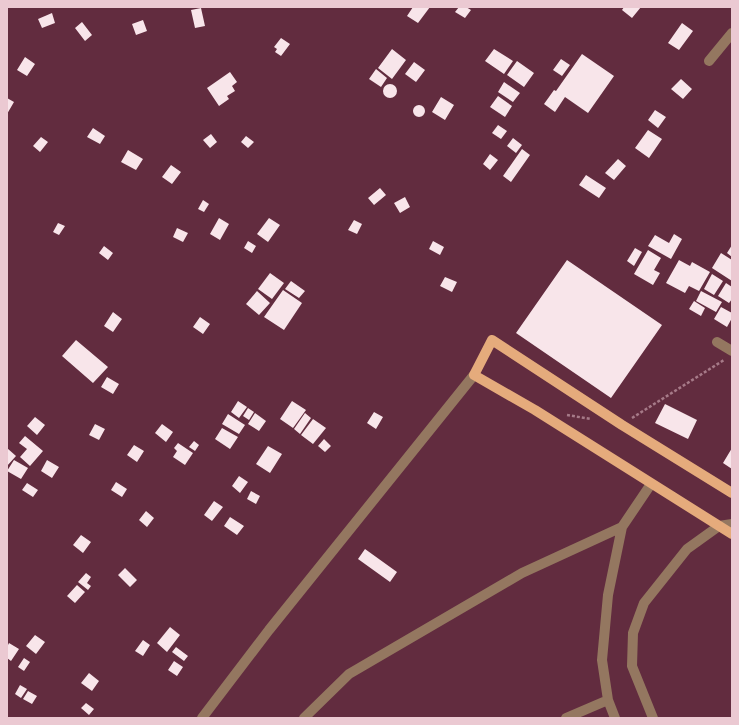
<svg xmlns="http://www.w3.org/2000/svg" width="739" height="725" font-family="Lato,sans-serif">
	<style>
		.building { fill: #f8e5ea }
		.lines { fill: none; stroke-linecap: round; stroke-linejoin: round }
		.path { stroke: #a67a88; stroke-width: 2.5; stroke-dasharray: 3 2; stroke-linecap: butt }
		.minor { stroke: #947760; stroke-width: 10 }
		.major { stroke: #e5ab7c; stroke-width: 10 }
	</style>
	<rect width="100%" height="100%" fill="#622c3f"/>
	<path class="building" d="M413 7H430L418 23 407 16Z
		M459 7H466L471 10 465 18 455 12Z
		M624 7H641L632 18 622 10Z
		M201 8 205 26 195 28 191 10Z
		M52 13 55 23 42 28 38 19Z
		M143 20 147 31 136 35 132 24Z
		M82 22 92 35 85 41 75 28Z
		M682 23 693 31 679 50 668 43Z
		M281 38 290 44 281 56 275 52 277 49 274 47Z
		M392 49 406 60 392 79 378 68Z
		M494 49 513 61 504 74 485 61Z
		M582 54 614 76 588 113 565 97 555 112 544 104 554 90 556 91Z
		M25 57 35 64 27 76 17 70Z
		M561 59 570 65 562 76 553 70Z
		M517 61 534 73 524 87 507 75Z
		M414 62 425 70 416 82 405 74Z
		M376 69 387 78 381 87 369 79Z
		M230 72 237 82 232 86 235 91 227 96 229 99 219 106 207 88Z
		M681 79 692 89 683 99 671 89Z
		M504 82 520 93 513 102 498 92Z
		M383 91a7 7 0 1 1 14 0a7 7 0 1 1-14 0Z
		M498 96 512 106 505 117 490 107Z
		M441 97 454 105 445 120 432 112Z
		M7 98 14 102 7 114Z
		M413 111a6 6 0 1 1 12 0a6 6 0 1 1-12 0Z
		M655 110 666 117 658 128 648 120Z
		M498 125 507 131 501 139 492 133Z
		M93 128 105 136 100 144 87 137Z
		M648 130 662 139 649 158 635 148Z
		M211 134 217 142 210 148 203 140Z
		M246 136 254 142 248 148 241 142Z
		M41 137 48 142 40 152 33 146Z
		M513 138 522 145 516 153 507 146Z
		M522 149 530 155 511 182 503 176Z
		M128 150 143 159 136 170 121 162Z
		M490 154 498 160 490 170 483 164Z
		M618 159 626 166 614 180 605 173Z
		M171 165 181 172 172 184 162 177Z
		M586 175 606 188 599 198 579 185Z
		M380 188 386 195 374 205 368 198Z
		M405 197 410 207 400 213 394 203Z
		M203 200 209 204 204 212 198 209Z
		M219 218 229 224 220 240 210 234Z
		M269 218 280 225 268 242 257 234Z
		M354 220 362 224 357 234 348 230Z
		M58 223 65 226 59 235 53 232Z
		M177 228 188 233 183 242 173 237Z
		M674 234 682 239 671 259 648 246 655 235 669 243Z
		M248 241 256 246 252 253 244 248Z
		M433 241 444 247 440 255 429 249Z
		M732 245V257L727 253Z
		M104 246 113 253 108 260 99 253Z
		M635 248 642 252 634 266 627 261Z
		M648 250 661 258 654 270 660 273 653 285 634 274Z
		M721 253 732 260V281L712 268Z
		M567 260 662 325 611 398 516 333Z
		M679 260 690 266 692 262 710 272 699 291 689 286 685 293 666 283Z
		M270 273 284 283 272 299 258 289Z
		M712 274 723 281 714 295 704 289Z
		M445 277 457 282 452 292 440 286Z
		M291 281 305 291 299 298 285 289Z
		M726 283 732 287V299L729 303 718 296Z
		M283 290 302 303 284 330 264 317Z
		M257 291 270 303 259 315 246 304Z
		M701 291 722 302 716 312 696 301Z
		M694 301 705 308 701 316 689 309Z
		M721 307 732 313V318L727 327 714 319Z
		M113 312 122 319 113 332 104 326Z
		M200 317 210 324 203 334 193 327Z
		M76 340 108 367 93 383 62 356Z
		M107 377 119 384 113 394 101 387Z
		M238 401 247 407 239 418 231 412Z
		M292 401 306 410 293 428 280 419Z
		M665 404 697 420 688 439 655 423Z
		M248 408 254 412 249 420 243 416Z
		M374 412 383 417 376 429 367 423Z
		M255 413 266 421 259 431 248 424Z
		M305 413 311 418 300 434 294 429Z
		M228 414 245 425 239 434 222 424Z
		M35 417 45 425 37 435 27 426Z
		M313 419 326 428 313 444 301 435Z
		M95 424 105 429 99 440 89 435Z
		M162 424 173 432 166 442 155 433Z
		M222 428 238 437 230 449 215 439Z
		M25 436 43 451 30 466 20 457 27 449 19 443Z
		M324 439 331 446 325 452 318 446Z
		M194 441 199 445 195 451 189 447Z
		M178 443 193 453 185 465 173 457 177 451 174 448Z
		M134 445 144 451 137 462 127 455Z
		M268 446 282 454 270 473 256 464Z
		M7 448 16 456 7 466Z
		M732 448V469L723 463Z
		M14 460 28 468 21 479 7 471Z
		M47 460 59 467 52 478 41 471Z
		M239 476 248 482 240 493 232 486Z
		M116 482 127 489 122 497 111 490Z
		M27 483 38 490 33 497 22 490Z
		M251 491 260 496 256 504 247 499Z
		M214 501 223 507 212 521 204 515Z
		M146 511 154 518 147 527 139 520Z
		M230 517 244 526 237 535 224 526Z
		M81 535 91 542 83 553 73 545Z
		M365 549 397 572 390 582 358 559Z
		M125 568 137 580 130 587 118 575Z
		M86 573 91 577 87 583 91 586 88 590 78 582Z
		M77 585 85 592 75 603 67 596Z
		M170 627 180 635 167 652 157 643Z
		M35 635 45 642 36 654 26 646Z
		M143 640 150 645 143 656 135 651Z
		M9 643 19 649 11 661 7 658V647Z
		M176 647 188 656 184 661 172 652Z
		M24 658 30 662 24 671 18 667Z
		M174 661 183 667 177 676 168 670Z
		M89 673 99 681 92 691 81 683Z
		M20 685 27 689 21 698 15 694Z
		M28 691 37 696 32 704 23 699Z
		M86 703 94 709 89 715 81 708Z"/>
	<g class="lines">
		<path class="path" d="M567 415 591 419
			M632 418 724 360"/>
		<path class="minor" d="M709 61 732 33
			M717 342 732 351
			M202 718 269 630 474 375
			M304 718 349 674 522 573 622 527
			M566 718 608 700
			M615 718 608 700 602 660 608 595 622 527 651 484
			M653 718 632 666 633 633 644 603 687 549 719 526 732 524"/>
		<path class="major" d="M732 493 622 425 492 340 474 375 535 410 732 534"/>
	</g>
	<rect width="739" height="725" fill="none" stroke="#ebc9d2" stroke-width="16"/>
</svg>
